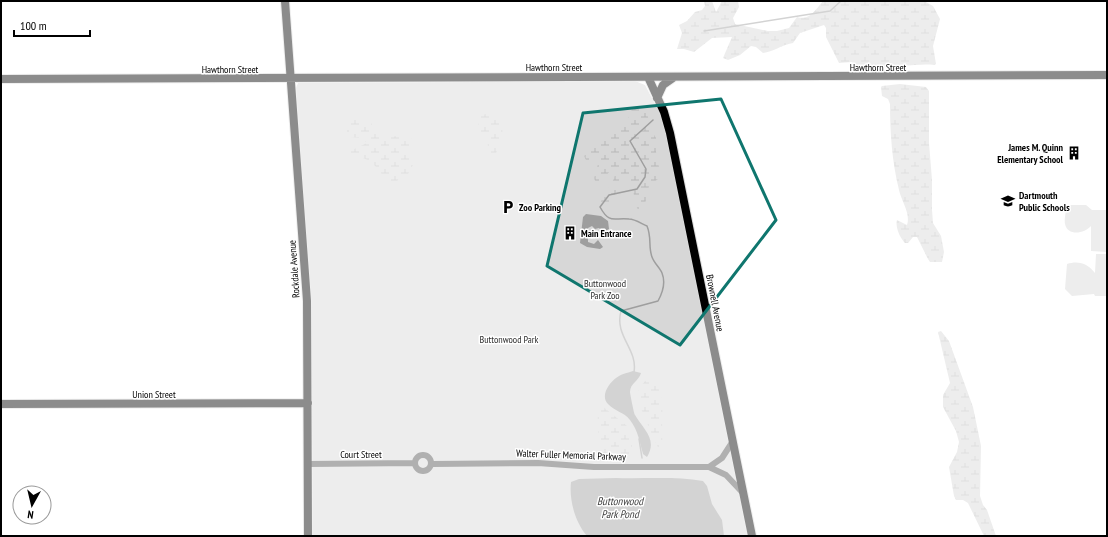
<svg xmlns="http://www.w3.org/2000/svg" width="1108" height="537" font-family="'PT Sans Narrow',sans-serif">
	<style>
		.green { fill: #d7d7d7 }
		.wetland { fill: url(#wetland-marsh) }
		.water { fill: #9e9e9e }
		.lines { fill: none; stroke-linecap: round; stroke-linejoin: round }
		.stream { stroke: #9e9e9e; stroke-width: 1.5 }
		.major-casing { stroke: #dbdbdb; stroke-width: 10 }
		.minor { stroke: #505050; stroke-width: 6 }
		.major { stroke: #000; stroke-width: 8 }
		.marked { fill: none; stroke: #0f766e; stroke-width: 3; stroke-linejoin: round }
		.labels { text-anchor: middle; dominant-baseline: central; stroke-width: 3; stroke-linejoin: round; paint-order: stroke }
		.street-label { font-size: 10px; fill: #000; stroke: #fff }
		.poi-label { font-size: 10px; font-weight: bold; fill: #000; stroke: #fff; text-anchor: start }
		.park-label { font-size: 10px; fill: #2e2e2e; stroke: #fff }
		.water-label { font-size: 11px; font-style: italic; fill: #3f3f3f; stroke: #fff }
	</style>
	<defs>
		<pattern id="wetland-marsh" width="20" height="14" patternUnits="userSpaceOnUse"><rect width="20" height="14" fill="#d7d7d7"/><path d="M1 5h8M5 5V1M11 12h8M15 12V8" fill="none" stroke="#b7b7b7"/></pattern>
	</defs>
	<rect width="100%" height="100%" fill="#fff"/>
	<path class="green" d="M635 81 645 85 661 115 667 134 748 536H313L311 305 296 88 298 83Z
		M1069 205H1086L1092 210H1107V252L1091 251V226C1085 233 1068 237 1065 224 1064 219 1066 213 1066 208Z
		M1096 254H1107V296H1095L1094 294 1072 296 1065 289 1067 264C1079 260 1088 264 1095 273Z"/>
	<path class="wetland" d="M704 1H712L716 12 722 1H738L739 7 733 18 735 24 768 31H777L789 28 797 17C810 21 815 10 823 1L926 2 933 6 940 19 933 46 936 64 934 65C914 62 865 74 852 62L839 63 826 37V28L824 25 800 33 793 43C781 45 773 52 763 53L756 47 751 46 740 55 728 60 723 58 732 37 712 38 694 52 684 49H677L682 33 679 25 687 21 695 12 702 10 705 6Z
		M900 84 926 87 929 91V143L932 180V210L933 223 941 236 944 252 942 262H930L928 259 917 237H913L908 243H905C900 238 895 227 897 220L907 225C911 214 901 200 899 190 892 161 890 133 890 104L888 99 882 96 881 87 882 86Z
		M639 107 647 112 650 128 656 138V152L660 172 658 179 649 186 643 213 638 210C634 201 633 180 626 176 616 185 616 205 600 208 599 196 615 185 615 172L610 171 601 182 596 183 594 178 599 160H586L584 156 591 149 626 124 632 109Z
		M487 114 500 118C505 134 502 141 495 155L489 154 487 139C478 129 476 131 481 115Z
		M357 117 370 121 377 134 384 138 409 134C414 142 410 147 410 155 410 158 412 162 413 165L408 174 401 175 396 183H389C378 170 372 156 353 157L350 151 367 143 362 138 351 137 347 133V123L352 118Z
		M941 331 949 341 973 407 981 446 980 496 983 505 987 510 996 536H984L968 503 963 500H956L954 496 949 467 957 452 959 442 956 431 943 407V395L950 383 938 332Z
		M645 381C665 378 663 414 662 427 662 435 664 442 659 449 657 446 638 403 638 399 637 391 640 387 645 381Z
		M602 406 627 426 630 432 632 446 630 457H602C599 453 597 414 598 409Z"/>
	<path class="water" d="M586 214 601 216 608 221 609 229 603 232 599 228 595 229 592 226 588 228V242L594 244 598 240 603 247 600 249 587 247 580 243 583 217Z
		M633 371 641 373C639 381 630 383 630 392 630 393 634 414 635 415 643 429 658 439 647 457L643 454C640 443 638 430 630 420 624 412 614 411 608 404 600 396 609 383 616 378 621 374 627 373 633 371Z
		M616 478C645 479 675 476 703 481L707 486 712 504 722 520 724 536H587C575 522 569 500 571 482L579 479Z"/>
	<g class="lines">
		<path class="stream" d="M704 31 830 11 841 1
			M634 372C638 349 614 336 621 311L658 301C663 292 666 283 662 273 660 268 654 263 652 257 648 246 652 238 647 226 642 224 635 219 629 219 614 217 610 225 600 207L609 195 637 189 645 177 646 169 630 141 653 120
			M639 439 642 458"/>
		<g class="major-casing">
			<path id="major" d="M285 1 307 301 308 536
				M648 77 664 112 670 133 752 536
				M1 79 1107 75
				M657 98 663 85 673 78
				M1 404 308 403"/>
		</g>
		<path class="minor" d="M415 463a8 8 0 1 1 16 0a8 8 0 1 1-16 0Z
			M308 464 415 463
			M432 464 538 463 594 467H709L726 475 742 492
			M709 467 722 458 733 441"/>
		<use href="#major" class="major"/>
	</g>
	<path d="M0 0H1108V537H0ZM721 99 776 220 680 345 547 266 583 113Z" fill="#fff" fill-opacity=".55" fill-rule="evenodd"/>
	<path class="marked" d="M721 99 776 220 680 345 547 266 583 113Z"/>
	<defs>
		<g id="building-bare" transform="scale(1.08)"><path d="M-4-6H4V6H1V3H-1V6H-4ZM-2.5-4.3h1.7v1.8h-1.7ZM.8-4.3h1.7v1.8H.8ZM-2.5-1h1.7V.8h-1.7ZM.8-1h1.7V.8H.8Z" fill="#000" stroke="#fff" stroke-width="2.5" paint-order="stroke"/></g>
		<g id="school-bare" transform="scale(1.08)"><path d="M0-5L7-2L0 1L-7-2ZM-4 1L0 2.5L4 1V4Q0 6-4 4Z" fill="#000" stroke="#fff" stroke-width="2.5" paint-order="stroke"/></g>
		<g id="parking-bare" transform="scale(1.08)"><path d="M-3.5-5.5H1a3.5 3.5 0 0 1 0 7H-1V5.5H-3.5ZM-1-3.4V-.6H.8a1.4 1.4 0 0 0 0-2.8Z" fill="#000" stroke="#fff" stroke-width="2.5" paint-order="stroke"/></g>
	</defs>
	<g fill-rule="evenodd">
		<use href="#building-bare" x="1074" y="153"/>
		<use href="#school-bare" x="1008" y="201"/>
		<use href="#parking-bare" x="508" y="207"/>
		<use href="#building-bare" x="570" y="233"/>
	</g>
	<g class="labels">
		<g class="street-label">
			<text x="554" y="67">Hawthorn Street</text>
			<text x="878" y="67">Hawthorn Street</text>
			<text x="230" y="69">Hawthorn Street</text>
			<text transform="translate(294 269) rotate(-94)">Rockdale Avenue</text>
			<text transform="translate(715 303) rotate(79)">Brownell Avenue</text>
			<text x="154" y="394">Union Street</text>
			<text x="361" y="454">Court Street</text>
			<text transform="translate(571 455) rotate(2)">Walter Fuller Memorial Parkway</text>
		</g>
		<g class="poi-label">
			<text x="1063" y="147" text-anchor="end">James M. Quinn<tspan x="1063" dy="12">Elementary School</tspan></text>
			<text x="1019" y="195">Dartmouth<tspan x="1019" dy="12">Public Schools</tspan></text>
			<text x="519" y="207">Zoo Parking</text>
			<text x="581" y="233">Main Entrance</text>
		</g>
		<g class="park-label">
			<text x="605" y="283">Buttonwood<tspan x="605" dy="12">Park Zoo</tspan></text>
			<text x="509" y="339">Buttonwood Park</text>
		</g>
		<g class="water-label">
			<text x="620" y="501">Buttonwood<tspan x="620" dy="13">Park Pond</tspan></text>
		</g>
	</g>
	<rect width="1108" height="537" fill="none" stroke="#000000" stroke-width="4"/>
	<g transform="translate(32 505) rotate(188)"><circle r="19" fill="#ffffff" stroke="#999999"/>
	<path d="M0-3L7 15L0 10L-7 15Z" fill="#000000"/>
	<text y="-6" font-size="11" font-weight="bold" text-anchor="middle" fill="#000000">N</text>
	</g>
	<path d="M14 30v6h76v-6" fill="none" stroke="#000000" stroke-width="2"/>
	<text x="20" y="30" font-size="12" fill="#000000" stroke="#ffffff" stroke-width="3" paint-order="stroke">100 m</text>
</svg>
